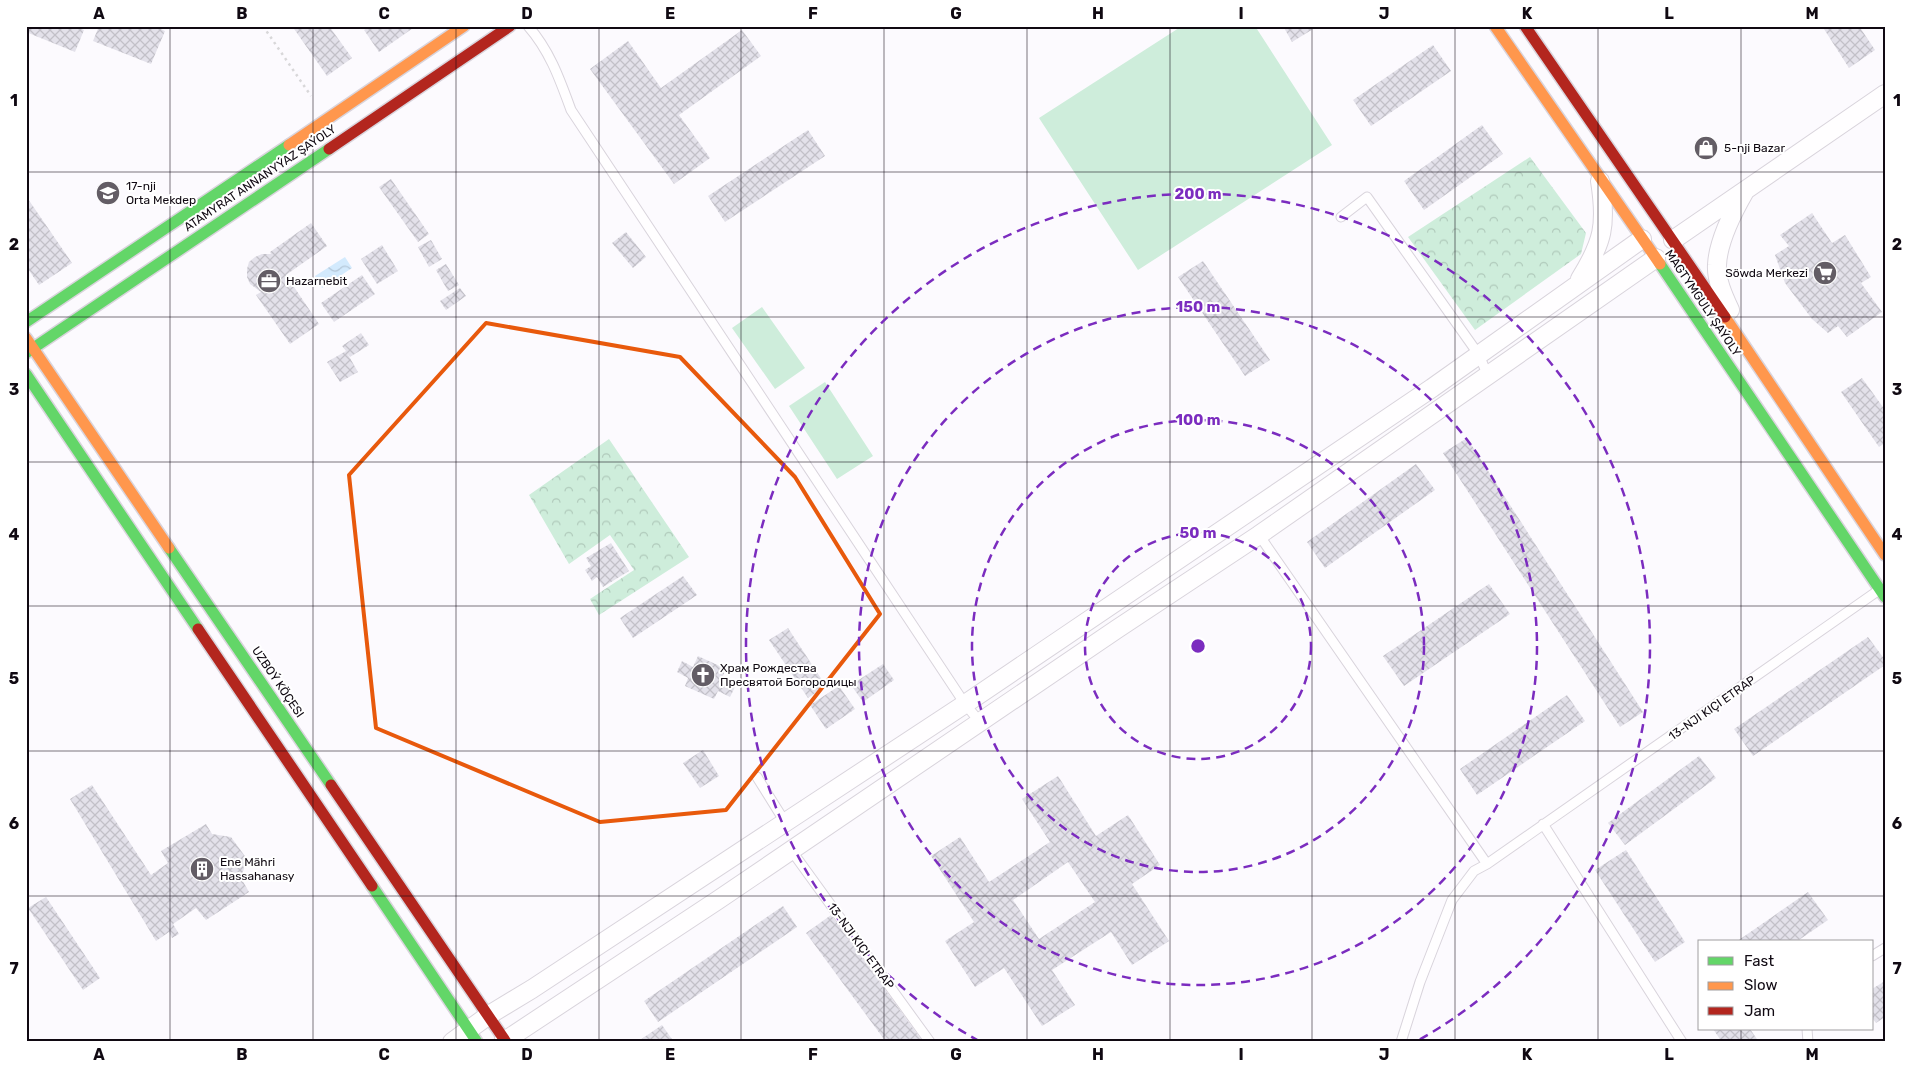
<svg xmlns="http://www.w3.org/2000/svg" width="1911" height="1068" font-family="Rubik,sans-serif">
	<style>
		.park { fill: url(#park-crowns) }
		.pitch { fill: #ceeddb }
		.water { fill: url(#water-waves) }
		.building { fill: url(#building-cross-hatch); fill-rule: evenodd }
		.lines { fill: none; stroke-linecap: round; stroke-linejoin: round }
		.lane-casing { stroke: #d9d4dc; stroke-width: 11 }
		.street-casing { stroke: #d9d4dc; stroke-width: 20 }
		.fast-casing { stroke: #d9d4dc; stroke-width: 14 }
		.slow-casing { stroke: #d9d4dc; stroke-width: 14 }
		.jam-casing { stroke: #d9d4dc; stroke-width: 14 }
		.path { stroke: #d8d7d9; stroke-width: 2.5; stroke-dasharray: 2.5 4; stroke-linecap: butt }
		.lane { stroke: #fffeff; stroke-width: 9 }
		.street { stroke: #fffeff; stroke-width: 18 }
		.fast { stroke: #63d668; stroke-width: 11 }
		.slow { stroke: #ff974d; stroke-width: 11 }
		.jam { stroke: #b3261e; stroke-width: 11 }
		.marked { fill: none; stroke: #e8590c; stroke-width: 4; stroke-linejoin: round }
		.grid { fill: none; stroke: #100912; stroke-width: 1; stroke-opacity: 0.55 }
		.ring { fill: none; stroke: #7b2cbf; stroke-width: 2.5; stroke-dasharray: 9 6 }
		.labels { text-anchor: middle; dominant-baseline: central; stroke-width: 4; stroke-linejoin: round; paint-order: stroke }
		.poi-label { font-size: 12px; fill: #100912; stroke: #fff; text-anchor: start }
		.street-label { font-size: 12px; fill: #100912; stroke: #fff }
		.centre { fill: #7b2cbf; stroke: #fff; stroke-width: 2.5 }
		.ring-label { font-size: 15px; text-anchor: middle; font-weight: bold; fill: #7b2cbf; stroke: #fff; stroke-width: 4; stroke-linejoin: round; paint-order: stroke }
		.neatline { fill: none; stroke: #100912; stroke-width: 2 }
		.grid-label { font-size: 16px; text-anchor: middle; font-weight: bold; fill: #100912 }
	</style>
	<defs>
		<pattern id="park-crowns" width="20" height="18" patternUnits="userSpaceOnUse" patternTransform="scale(1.25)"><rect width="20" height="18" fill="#ceeddb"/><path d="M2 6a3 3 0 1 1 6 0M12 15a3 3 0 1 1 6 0" fill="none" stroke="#b0cabb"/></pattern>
		<pattern id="water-waves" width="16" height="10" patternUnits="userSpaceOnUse" patternTransform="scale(1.25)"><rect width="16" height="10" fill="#d3eafd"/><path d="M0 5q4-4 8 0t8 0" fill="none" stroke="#b4c7d8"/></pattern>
		<pattern id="building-cross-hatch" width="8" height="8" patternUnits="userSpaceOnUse" patternTransform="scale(1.25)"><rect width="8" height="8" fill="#e3e1ea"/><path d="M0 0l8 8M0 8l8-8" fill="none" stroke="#c2c0c8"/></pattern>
	</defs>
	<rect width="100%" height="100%" fill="#fcfafe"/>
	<path class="park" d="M1530 157 1586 233 1581 254 1475 330 1408 237Z
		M609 439 689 557 599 615 590 599 634 570 610 535 569 564 529 495Z"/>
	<path class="pitch" d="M1182 26H1255L1332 145 1138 270 1039 118Z
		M762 307 805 368 775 389 732 328Z
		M825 382 873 456 837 479 789 406Z"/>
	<path class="water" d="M345 257 352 268 322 288 315 276Z"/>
	<path class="building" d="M26 26H75L84 30 75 52 26 32Z
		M99 26H154L165 31 151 64 93 41Z
		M292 26H329L352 58 327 76Z
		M370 26H416L379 52 364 30Z
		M1283 26H1318L1292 42Z
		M1822 26H1859L1875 50 1849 68Z
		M742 30 761 56 679 115 710 158 674 184 590 69 628 41 661 88Z
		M1433 45 1451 71 1371 126 1353 100Z
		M1482 125 1503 154 1424 210 1404 181Z
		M808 130 825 156 725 222 708 196Z
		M391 179 429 234 418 242 379 187Z
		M26 196 72 263 39 285 26 266Z
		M1812 213 1832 243 1845 235 1871 277 1861 283 1882 312 1847 337 1838 326 1828 333 1812 319 1785 283 1775 255 1789 246 1780 235Z
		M311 223 327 246 286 275 319 324 290 344 256 295 261 292 250 284 247 277V269L249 262 255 257 262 254H271L270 252Z
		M626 232 646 257 633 268 612 243Z
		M431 240 442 259 429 267 418 247Z
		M382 245 398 271 377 284 361 259Z
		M1203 261 1270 360 1245 376 1178 277Z
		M446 264 459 285 448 291 436 270Z
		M362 275 375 294 334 322 321 303Z
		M460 288 466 296 446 310 440 301Z
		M361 333 369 345 350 357 347 353 358 372 340 382 327 362 346 351 342 346Z
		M1862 378 1885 410V443L1879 447 1841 392Z
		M1467 438 1643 712 1620 727 1443 453Z
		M1416 464 1435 490 1325 568 1307 542Z
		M611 543 629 571 603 587 597 577 592 581 585 570 591 566 586 558Z
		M683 576 697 595 633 638 620 618Z
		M1489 584 1510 614 1404 686 1383 656Z
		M788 628 826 686 808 698 769 640Z
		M1868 637 1885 660V665L1753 756 1734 729Z
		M698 656 726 669 721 680 735 687 730 697 718 691 714 699 685 686 688 678 677 672 682 661 693 667Z
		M883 664 894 680 863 702 851 685Z
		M839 686 855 709 826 729 810 705Z
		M1567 695 1585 721 1477 795 1460 769Z
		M703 750 719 776 700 788 683 763Z
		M1699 756 1716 778 1625 845 1608 823Z
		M1058 776 1096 836 1128 815 1160 865 1132 884 1169 941 1132 965 1111 932 1052 970 1075 1005 1042 1026 1004 968 975 987 945 941 974 922 931 856 960 837 989 882 1050 842 1022 799ZM1068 862 1095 902 1039 939 1013 900Z
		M92 785 151 875 168 863 161 851 206 824 212 834 231 837 247 859 241 878 249 892 206 920 196 908 173 924 179 934 172 938 169 932 156 941 70 799Z
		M1626 850 1685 942 1655 962 1595 870Z
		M1808 892 1828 920 1796 942H1736Z
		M46 897 100 978 83 990 28 908Z
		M783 906 797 927 658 1022 644 1001Z
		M831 915 923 1042H886L806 933Z
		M1885 981V1017L1876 1023 1872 1018V989Z
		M662 1025 674 1042H637Z
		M1713 1029H1750L1759 1042H1722Z"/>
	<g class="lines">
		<g class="lane-casing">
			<path id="lane" d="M528 26C550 51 560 80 571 110L965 704 980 722
				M1341 217 1367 197 1479 355 1488 376
				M1259 535 1487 864
				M757 777 785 822
				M1543 824 1682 1042
				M791 850 930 1042
				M1872 956 1885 948
				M1807 1029 1808 1042
				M1401 1042 1420 982 1452 900 1474 871 1487 864 1879 590"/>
		</g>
		<g class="street-casing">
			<path id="street" d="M1673 240 1885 94
				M1580 279C1603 242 1607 225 1600 181
				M1730 310C1724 297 1716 280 1717 265 1718 242 1734 210 1745 191
				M452 1042 489 1015 532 989 965 704 1432 388 1642 239
				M503 1042 718 900 1117 629 1259 535 1656 258"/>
		</g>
		<g class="fast-casing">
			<path id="fast" d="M1660 264 1885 597
				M26 322 289 145
				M26 353 329 149
				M26 374 198 629
				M169 548 331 785
				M372 886 477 1042"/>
		</g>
		<g class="slow-casing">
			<path id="slow" d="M1495 26 1660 264
				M289 145 464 26
				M1725 317 1885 555
				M26 338 169 548"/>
		</g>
		<g class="jam-casing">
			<path id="jam" d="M1525 26 1725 317
				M329 149 510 26
				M198 629 372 886
				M331 785 506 1042"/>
		</g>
		<path class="path" d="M263 26 311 96"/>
		<use href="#lane" class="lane"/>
		<use href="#street" class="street"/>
		<use href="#fast" class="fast"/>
		<use href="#slow" class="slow"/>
		<use href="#jam" class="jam"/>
	</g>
	<path class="marked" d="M486 323 680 357 795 477 880 614 726 810 600 822 376 728 349 475Z"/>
	<path class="grid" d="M170 26V1042M313 26V1042M456 26V1042M599 26V1042M741 26V1042M884 26V1042M1027 26V1042M1170 26V1042M1312 26V1042M1455 26V1042M1598 26V1042M1741 26V942M26 172H1885M26 317H1885M26 462H1885M26 606H1885M26 751H1885M26 896H1885M1741 1029V1042"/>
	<g class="ring">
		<circle cx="1198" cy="646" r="113"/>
		<circle cx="1198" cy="646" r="226"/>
		<circle cx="1198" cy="646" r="339"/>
		<path d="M979 1041A452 452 0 1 1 1417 1041"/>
	</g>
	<defs>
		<g id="shop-disc" transform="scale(1.25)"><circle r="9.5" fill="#635d65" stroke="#fff"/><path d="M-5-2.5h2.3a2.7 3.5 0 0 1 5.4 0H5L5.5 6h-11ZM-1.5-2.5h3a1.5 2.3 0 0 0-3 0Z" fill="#fff"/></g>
		<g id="school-disc" transform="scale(1.25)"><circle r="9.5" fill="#635d65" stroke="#fff"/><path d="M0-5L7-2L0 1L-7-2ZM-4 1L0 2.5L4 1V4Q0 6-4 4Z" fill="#fff"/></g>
		<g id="supermarket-disc" transform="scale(1.25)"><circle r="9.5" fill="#635d65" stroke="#fff"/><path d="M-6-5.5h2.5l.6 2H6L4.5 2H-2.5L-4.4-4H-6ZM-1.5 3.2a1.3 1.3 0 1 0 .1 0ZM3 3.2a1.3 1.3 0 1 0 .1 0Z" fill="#fff"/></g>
		<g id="office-disc" transform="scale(1.25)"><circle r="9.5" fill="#635d65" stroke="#fff"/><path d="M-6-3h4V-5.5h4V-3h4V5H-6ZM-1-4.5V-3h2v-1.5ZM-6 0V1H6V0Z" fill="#fff"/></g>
		<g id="church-disc" transform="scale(1.25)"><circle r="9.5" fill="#635d65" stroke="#fff"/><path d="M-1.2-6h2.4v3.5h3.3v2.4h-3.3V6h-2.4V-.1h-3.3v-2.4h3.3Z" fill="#fff"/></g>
		<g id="building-disc" transform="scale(1.25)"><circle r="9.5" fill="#635d65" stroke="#fff"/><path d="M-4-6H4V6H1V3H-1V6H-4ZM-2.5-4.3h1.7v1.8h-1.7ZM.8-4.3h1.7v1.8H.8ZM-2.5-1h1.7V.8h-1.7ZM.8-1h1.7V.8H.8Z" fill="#fff"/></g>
	</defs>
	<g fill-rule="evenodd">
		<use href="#shop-disc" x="1706" y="148"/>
		<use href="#school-disc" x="108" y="193"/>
		<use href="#supermarket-disc" x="1825" y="273"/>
		<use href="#office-disc" x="269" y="281"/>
		<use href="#church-disc" x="703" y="675"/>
		<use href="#building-disc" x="202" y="869"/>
	</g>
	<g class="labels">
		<g class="poi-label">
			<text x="1724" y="148">5-nji Bazar</text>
			<text x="126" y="186">17-nji<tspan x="126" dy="14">Orta Mekdep</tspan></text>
			<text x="1808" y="273" text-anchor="end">Söwda Merkezi</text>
			<text x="286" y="281">Hazarnebit</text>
			<text x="720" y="668">Храм Рождества<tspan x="720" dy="14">Пресвятой Богородицы</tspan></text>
			<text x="220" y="862">Ene Mähri<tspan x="220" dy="14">Hassahanasy</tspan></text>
		</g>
		<g class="street-label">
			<text transform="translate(260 178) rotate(-34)">ATAMYRAT ANNANYÝAZ ŞAÝOLY</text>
			<text transform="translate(1703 303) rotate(56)">MAGTYMGULY ŞAÝOLY</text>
			<text transform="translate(278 682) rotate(56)">UZBOÝ KÖÇESI</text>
			<text transform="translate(1712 708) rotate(-35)">13-NJI KIÇI ETRAP</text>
			<text transform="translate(861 946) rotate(54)">13-NJI KIÇI ETRAP</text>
		</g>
	</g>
	<circle cx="1198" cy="646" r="8" class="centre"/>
	<g class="ring-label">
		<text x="1198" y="199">200 m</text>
		<text x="1198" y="312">150 m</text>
		<text x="1198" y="425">100 m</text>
		<text x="1198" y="538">50 m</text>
	</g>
	<rect width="1911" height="1068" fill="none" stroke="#ffffff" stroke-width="55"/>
	<rect x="1698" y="940" width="175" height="90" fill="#ffffff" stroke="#9f9da0"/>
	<rect x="1708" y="957" width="25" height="8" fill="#63d668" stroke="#9f9da0"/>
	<text x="1744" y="966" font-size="15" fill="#100912">Fast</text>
	<rect x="1708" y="982" width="25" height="8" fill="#ff974d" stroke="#9f9da0"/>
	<text x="1744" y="990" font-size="15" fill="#100912">Slow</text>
	<rect x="1708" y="1007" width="25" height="8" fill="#b3261e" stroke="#9f9da0"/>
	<text x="1744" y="1016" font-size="15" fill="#100912">Jam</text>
	<rect x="28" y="28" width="1856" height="1012" class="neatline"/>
	<g class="grid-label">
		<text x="99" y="19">A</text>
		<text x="242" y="19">B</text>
		<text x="384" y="19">C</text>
		<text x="527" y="19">D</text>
		<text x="670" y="19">E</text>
		<text x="813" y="19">F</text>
		<text x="956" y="19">G</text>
		<text x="1098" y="19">H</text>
		<text x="1241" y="19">I</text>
		<text x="1384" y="19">J</text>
		<text x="1527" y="19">K</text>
		<text x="1669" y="19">L</text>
		<text x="1812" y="19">M</text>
		<text x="14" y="106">1</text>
		<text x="1897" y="106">1</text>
		<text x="14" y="250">2</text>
		<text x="1897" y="250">2</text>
		<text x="14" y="395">3</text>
		<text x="1897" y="395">3</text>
		<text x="14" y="540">4</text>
		<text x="1897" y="540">4</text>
		<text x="14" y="684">5</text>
		<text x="1897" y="684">5</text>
		<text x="14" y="829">6</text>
		<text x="1897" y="829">6</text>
		<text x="14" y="974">7</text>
		<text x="1897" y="974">7</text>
		<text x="99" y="1060">A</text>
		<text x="242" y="1060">B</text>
		<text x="384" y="1060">C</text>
		<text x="527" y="1060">D</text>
		<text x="670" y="1060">E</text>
		<text x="813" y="1060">F</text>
		<text x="956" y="1060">G</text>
		<text x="1098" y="1060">H</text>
		<text x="1241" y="1060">I</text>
		<text x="1384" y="1060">J</text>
		<text x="1527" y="1060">K</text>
		<text x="1669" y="1060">L</text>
		<text x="1812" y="1060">M</text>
	</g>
</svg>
